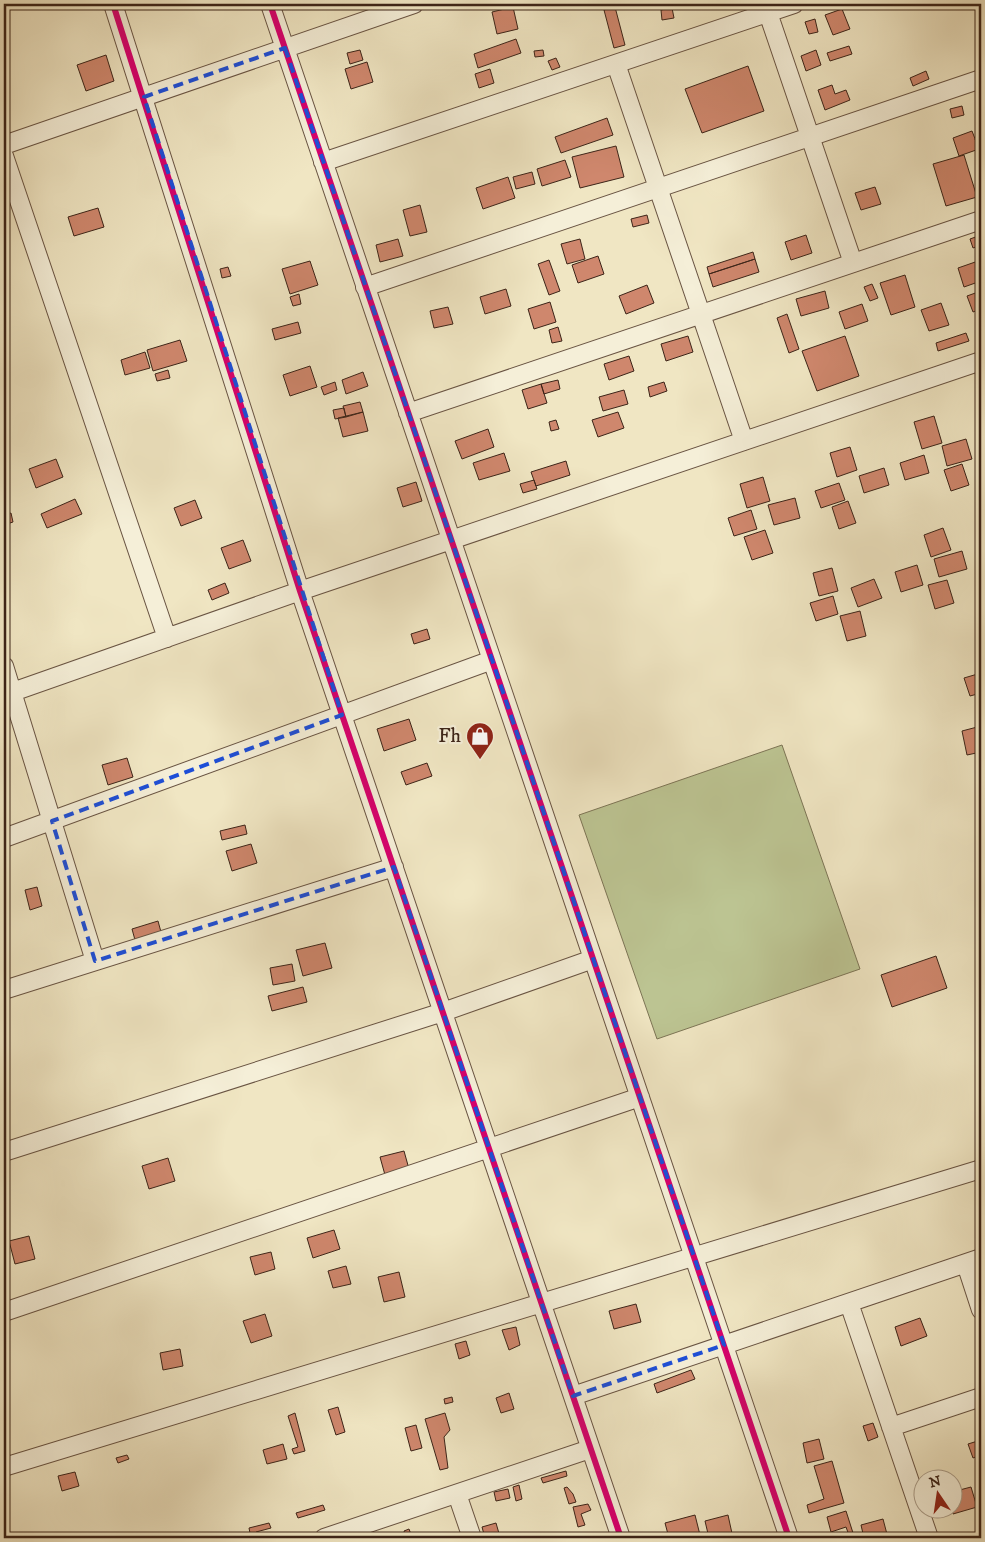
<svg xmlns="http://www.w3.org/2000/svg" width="985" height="1542" font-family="'IM FELL DW Pica',serif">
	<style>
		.green { fill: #bcc492; stroke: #7c7455 }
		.building { fill: #cf876d; stroke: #3c2418 }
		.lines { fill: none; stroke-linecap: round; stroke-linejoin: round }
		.minor-casing { stroke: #695443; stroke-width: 20 }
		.minor { stroke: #f5efd8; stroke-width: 18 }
		.cycleway-casing { stroke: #f5efd8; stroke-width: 9 }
		.cycleway { stroke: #d6006c; stroke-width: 6 }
		.marked { fill: none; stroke: #1d4ed8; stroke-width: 4; stroke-dasharray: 10 6; stroke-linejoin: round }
		.labels { text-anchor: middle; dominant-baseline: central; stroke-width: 4.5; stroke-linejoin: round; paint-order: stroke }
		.poi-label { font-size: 20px; fill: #3c2418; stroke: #f5efd8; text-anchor: end }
	</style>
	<rect width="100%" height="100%" fill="#f0e6c3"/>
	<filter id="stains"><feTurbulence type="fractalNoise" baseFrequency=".004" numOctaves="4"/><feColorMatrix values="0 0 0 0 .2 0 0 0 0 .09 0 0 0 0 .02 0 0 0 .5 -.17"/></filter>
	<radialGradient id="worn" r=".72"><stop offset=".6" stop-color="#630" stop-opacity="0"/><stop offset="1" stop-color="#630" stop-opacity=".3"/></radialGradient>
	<path class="green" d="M782 745 860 969 657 1039 579 815Z"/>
	<path class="building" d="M513 7 518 29 497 34 492 12Z
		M615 7 625 45 614 48 604 10Z
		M672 8 674 18 662 20 661 10Z
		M842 9 850 29 833 35 825 15Z
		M815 19 818 32 809 34 805 22Z
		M516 39 521 53 478 68 474 54Z
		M849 46 852 54 830 61 827 53Z
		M360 50 363 60 350 64 347 53Z
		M543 50 544 56 535 57 534 51Z
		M816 50 821 65 806 71 801 56Z
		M106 55 114 81 86 91 77 65Z
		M556 58 560 67 552 70 548 61Z
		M367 62 373 82 351 89 345 69Z
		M748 66 764 111 702 133 685 89Z
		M490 69 494 83 479 88 475 74Z
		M926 71 929 79 913 86 910 78Z
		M832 85 835 94 846 90 850 100 825 110 818 90Z
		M962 106 964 115 952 118 950 109Z
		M607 118 613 135 561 153 555 137Z
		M972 131 979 149 959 156 953 138Z
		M981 137V148L979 149 975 139Z
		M616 146 624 177 580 188 572 157Z
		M964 155 977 197 946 206 933 164Z
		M565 160 571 177 542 186 537 169Z
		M532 172 535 184 516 189 513 177Z
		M508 177 515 198 483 209 476 188Z
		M875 187 881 204 861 210 855 193Z
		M420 205 427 232 410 236 403 210Z
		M98 208 104 227 74 236 68 217Z
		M647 215 649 223 633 227 631 219Z
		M806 235 812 253 791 260 785 242Z
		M981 235V245L973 248 970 239Z
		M398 239 403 256 380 262 376 245Z
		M580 239 585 259 567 264 561 244Z
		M753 252 755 259 709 274 707 267Z
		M598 256 604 274 578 283 572 265Z
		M755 259 759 272 713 287 709 274Z
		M549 260 560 291 549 295 538 264Z
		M981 260V281L964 287 958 268Z
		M310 261 318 285 290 294 282 269Z
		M228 267 231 276 222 278 220 269Z
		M905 275 915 307 891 315 880 283Z
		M872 284 878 298 870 301 864 287Z
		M647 285 654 303 626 314 619 296Z
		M506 289 511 306 485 314 480 297Z
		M825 291 829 308 801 316 796 299Z
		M981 291V309L973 312 967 296Z
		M299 294 301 304 293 306 290 297Z
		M550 302 556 322 534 329 528 309Z
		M941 303 949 325 929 331 921 310Z
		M862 304 868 321 845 329 839 312Z
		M448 307 453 324 434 328 430 311Z
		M787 314 799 349 789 353 777 318Z
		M298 322 301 333 275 340 272 329Z
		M558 327 562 341 552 343 549 330Z
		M966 333 969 341 938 351 936 343Z
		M688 336 693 352 666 361 661 344Z
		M845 336 859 376 817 391 802 351Z
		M180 340 187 361 153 371 147 350Z
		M145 352 150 368 125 375 121 360Z
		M629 356 634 371 609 380 604 364Z
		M310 366 317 387 290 396 283 375Z
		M168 370 170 378 157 381 155 374Z
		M363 372 368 386 346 394 342 380Z
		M558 380 560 389 544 394 541 384Z
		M335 382 337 390 324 395 321 387Z
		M664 382 667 391 650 397 648 387Z
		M541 384 547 403 528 409 522 390Z
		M624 390 628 404 603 411 599 397Z
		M360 402 363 412 346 417 343 406Z
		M344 408 346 417 335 419 333 410Z
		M363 412 368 431 343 437 338 418Z
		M618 412 624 428 598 437 592 420Z
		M934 416 942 443 922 449 914 422Z
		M556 420 559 429 551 431 549 422Z
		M488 429 494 447 462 459 455 441Z
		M966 439 972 459 947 466 942 446Z
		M850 447 857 470 837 477 830 453Z
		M504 453 510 471 479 480 473 463Z
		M924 455 929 473 905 480 900 463Z
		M56 459 63 477 36 488 29 469Z
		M566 461 570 475 536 486 531 472Z
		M962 464 969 485 951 491 944 470Z
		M884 468 889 485 864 493 859 476Z
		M763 477 770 501 747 508 740 484Z
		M534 480 537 489 523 493 520 484Z
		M416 482 422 501 403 507 397 488Z
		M839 483 845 500 821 508 815 491Z
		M795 498 800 518 774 525 768 505Z
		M75 499 82 514 47 528 41 514Z
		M195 500 202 518 181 526 174 508Z
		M848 501 856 523 839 529 832 507Z
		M751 510 757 529 734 536 728 518Z
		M11 513 13 522 4 525V515Z
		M943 528 951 550 931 557 924 535Z
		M765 530 773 553 752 560 744 537Z
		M243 540 251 561 229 569 221 548Z
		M962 551 967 569 939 577 934 559Z
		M917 565 923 585 901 592 895 572Z
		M832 568 838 591 819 596 813 573Z
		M874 579 882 598 858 607 851 588Z
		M947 580 954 603 935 609 928 585Z
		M225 583 229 593 212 600 208 590Z
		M833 596 838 614 816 621 810 603Z
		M860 611 866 636 847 641 840 616Z
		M427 629 430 639 414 644 411 634Z
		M981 673V693L970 696 964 678Z
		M409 719 416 740 384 751 377 729Z
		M981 726V752L967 755 962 731Z
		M127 758 133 777 108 785 102 765Z
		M427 763 432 776 406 785 401 772Z
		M245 825 247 834 222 840 220 831Z
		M251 844 257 863 232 871 226 851Z
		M37 887 42 906 30 910 25 890Z
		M158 921 161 932 135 940 132 929Z
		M325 943 332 968 303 976 296 950Z
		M936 956 947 988 892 1007 881 975Z
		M292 964 295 981 273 985 270 968Z
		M303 987 307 1002 272 1011 268 996Z
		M404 1151 409 1169 385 1175 380 1157Z
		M168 1158 175 1181 149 1189 142 1166Z
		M334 1230 340 1249 313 1258 307 1238Z
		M29 1236 35 1259 15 1264 9 1241Z
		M271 1252 275 1269 255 1275 250 1257Z
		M346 1266 351 1284 333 1288 328 1271Z
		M399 1272 405 1297 384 1302 378 1277Z
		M636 1304 641 1322 614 1329 609 1311Z
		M265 1314 272 1336 251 1343 243 1321Z
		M920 1318 927 1336 901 1346 895 1327Z
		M516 1327 520 1345 509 1350 502 1330Z
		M466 1341 470 1355 459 1359 455 1344Z
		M180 1349 183 1366 163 1370 160 1353Z
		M691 1370 695 1379 657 1393 654 1384Z
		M509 1393 514 1409 501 1413 496 1398Z
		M452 1397 453 1402 445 1404 444 1399Z
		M338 1407 345 1432 336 1435 328 1410Z
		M295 1413 305 1451 294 1454 292 1449 298 1447 288 1416Z
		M445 1413 450 1430 444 1437 448 1468 440 1470 425 1419Z
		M873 1423 878 1437 868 1441 863 1426Z
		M416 1425 422 1448 411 1451 405 1428Z
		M819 1439 824 1459 807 1463 803 1443Z
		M981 1440V1455L973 1458 968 1444Z
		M283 1444 287 1459 267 1464 263 1450Z
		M127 1455 129 1459 118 1463 116 1458Z
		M832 1461 844 1503 809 1513 807 1505 824 1499 814 1466Z
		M566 1471 567 1476 543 1483 541 1478Z
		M75 1472 79 1486 62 1491 58 1476Z
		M519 1485 522 1499 516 1501 513 1487Z
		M567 1487 573 1494 576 1502 569 1504 564 1488Z
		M971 1487 977 1507 953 1514 952 1492Z
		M508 1489 510 1498 496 1501 494 1492Z
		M588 1504 591 1510 581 1514 585 1525 578 1527 573 1507Z
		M323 1505 325 1510 298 1518 296 1513Z
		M846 1511 854 1536 850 1538 846 1527 831 1532 827 1517Z
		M695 1515 700 1535 686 1538H669L665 1523Z
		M728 1515 733 1538H709L705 1521Z
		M883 1519 888 1538H864L861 1525Z
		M269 1523 271 1528 256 1532 257 1538H251L249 1528Z
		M496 1523 500 1537 485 1538 482 1527Z
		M409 1529 412 1537 416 1538H406L404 1531Z
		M448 1533 449 1538H428Z"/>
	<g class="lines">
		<g class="minor-casing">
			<path id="minor" d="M113 4 300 591 621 1538
				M270 4 789 1538
				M765 4 853 263
				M616 64 744 441
				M4 145 414 4
				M4 156 167 638
				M323 162 794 4
				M365 287 981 79
				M408 413 981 220
				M4 666 95 961
				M4 695 300 591 981 361
				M4 838 492 660
				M4 990 394 867
				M4 1152 443 1012 593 959
				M966 1264 981 1310
				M849 1303 929 1538
				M4 1312 640 1097
				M573 1396 981 1258
				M891 1427 981 1397
				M4 1467 981 1169
				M457 1494 472 1538
				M324 1538 590 1449"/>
		</g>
		<use href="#minor" class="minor"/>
		<g class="cycleway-casing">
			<path id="cycleway" d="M113 4 300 591 621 1538
				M270 4 789 1538"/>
		</g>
		<use href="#cycleway" class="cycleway"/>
	</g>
	<path class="marked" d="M285 48 724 1345 573 1396 394 867 95 961 52 821 342 715 144 97Z"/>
	<defs>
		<g id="shop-pin" transform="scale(1.4375)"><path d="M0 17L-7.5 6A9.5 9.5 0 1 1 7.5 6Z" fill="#8f2418" stroke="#f5efd8"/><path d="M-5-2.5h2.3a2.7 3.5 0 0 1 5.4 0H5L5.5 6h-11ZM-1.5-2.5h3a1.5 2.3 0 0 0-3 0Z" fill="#fff"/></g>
	</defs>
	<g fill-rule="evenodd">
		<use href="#shop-pin" x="480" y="736"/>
	</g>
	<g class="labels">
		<g class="poi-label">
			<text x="461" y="736">Fh</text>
		</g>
	</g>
	<rect width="985" height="1542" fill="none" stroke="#f0e6c3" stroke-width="20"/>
	<rect x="5" y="5" width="975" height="1532" fill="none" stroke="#3c2418" stroke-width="2.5"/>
	<rect x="10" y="10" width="965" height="1522" fill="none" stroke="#3c2418"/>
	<g transform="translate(938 1494) rotate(347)"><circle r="24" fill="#f5efd8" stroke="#ab9e8b"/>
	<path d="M0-4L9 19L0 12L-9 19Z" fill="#8f2418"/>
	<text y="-8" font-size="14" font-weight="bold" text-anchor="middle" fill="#3c2418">N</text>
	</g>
	<rect width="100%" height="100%" filter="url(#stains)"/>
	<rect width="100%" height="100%" fill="url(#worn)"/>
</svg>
